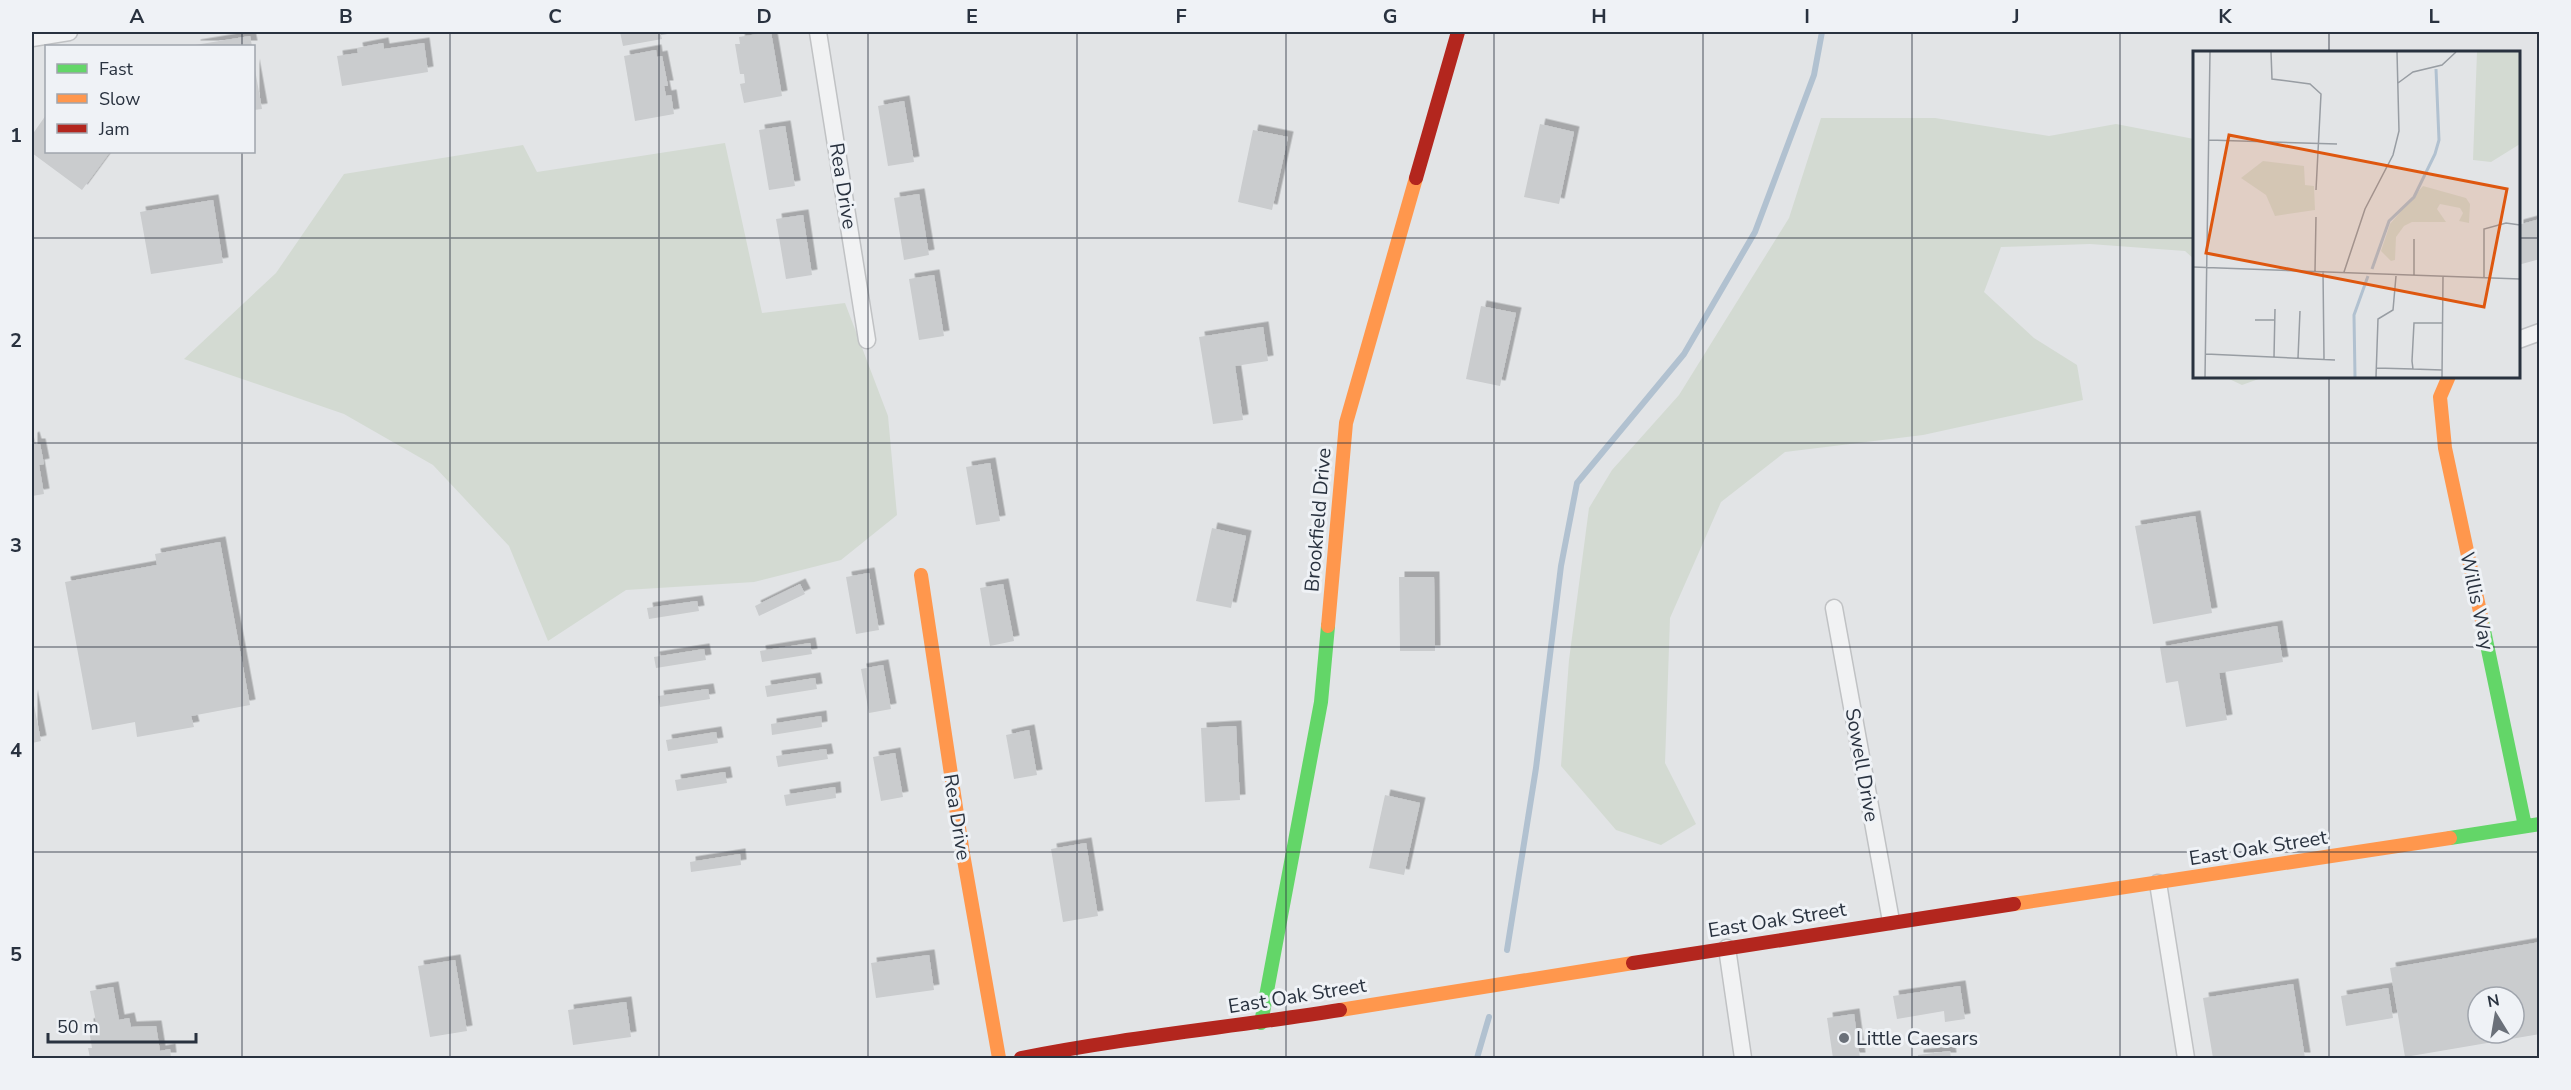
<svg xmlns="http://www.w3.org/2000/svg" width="2571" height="1090" font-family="'Nunito Sans',sans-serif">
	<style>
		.green { fill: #d3dad2 }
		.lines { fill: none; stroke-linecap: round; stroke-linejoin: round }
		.stream { stroke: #b1c1d0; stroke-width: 6 }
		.building { fill: #caccce; fill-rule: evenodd; filter: url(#shadow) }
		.street-casing { stroke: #c0c2c4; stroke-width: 19 }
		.street { stroke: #f1f2f3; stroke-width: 16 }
		.fast { stroke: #63d668; stroke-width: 14 }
		.slow { stroke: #ff974d; stroke-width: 14 }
		.jam { stroke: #b3261e; stroke-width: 14 }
		.grid { fill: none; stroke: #29323f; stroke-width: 1.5; stroke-opacity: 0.55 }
		.poi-dot { fill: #6a7079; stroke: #eff2f6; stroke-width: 2 }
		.labels { text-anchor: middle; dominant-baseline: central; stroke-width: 6; stroke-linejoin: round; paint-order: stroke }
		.street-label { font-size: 20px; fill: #29323f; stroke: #eff2f6 }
		.poi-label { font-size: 20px; fill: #29323f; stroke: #eff2f6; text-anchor: start }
		.inset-river { fill: none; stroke: #b1c1d0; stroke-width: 3 }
		.inset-road { fill: none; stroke: #989da3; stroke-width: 1.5 }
		.view { fill: #de570f; fill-opacity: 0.15; stroke: #de570f; stroke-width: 3 }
		.inset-edge { fill: none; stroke: #29323f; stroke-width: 3 }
		.neatline { fill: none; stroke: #29323f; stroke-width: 2 }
		.grid-label { font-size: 20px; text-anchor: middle; font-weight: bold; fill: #29323f }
	</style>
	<defs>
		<filter id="shadow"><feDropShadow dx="5.5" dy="-5.5" stdDeviation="0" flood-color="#0004"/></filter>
	</defs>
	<rect width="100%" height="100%" fill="#e2e4e6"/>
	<path class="green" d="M1821 118H1935L2049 136 2116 124 2194 139V259L2185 251 2090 244 2001 247 1984 292 2034 338 2077 365 2083 400 1923 435 1785 452 1721 502 1670 618 1665 763 1696 824 1661 845 1616 830 1561 766 1569 660 1589 508 1612 470 1679 395 1789 218Z
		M725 143 762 313 845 303 888 416 897 515 841 560 754 582 626 590 548 641 509 546 433 465 344 414 184 359 276 273 344 174 523 145 537 172Z
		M2225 377H2264L2242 385Z"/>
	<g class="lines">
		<path class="stream" d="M1507 950 1536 768 1561 566 1577 483 1684 354 1755 232 1814 75 1822 32
			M1477 1058 1489 1017"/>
	</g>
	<path class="building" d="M620 32H660L662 39 623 46Z
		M771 32 782 96 744 103 740 84 745 83 744 74H740L735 44H740L739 37Z
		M250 36 252 46H195V45Z
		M383 43 384 49 424 43 428 72 342 86 337 56 358 53 357 48Z
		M656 50 657 57 662 56 668 86H664L666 96 671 95 674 114 635 121 624 56Z
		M254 64 262 109 254 110Z
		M904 101 914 162 888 166 878 106Z
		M46 115V152H110L82 190 32 153V135Z
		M1540 124 1574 132 1559 204 1524 197Z
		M785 126 795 186 769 190 759 130Z
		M1253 130 1288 137 1272 210 1238 202Z
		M919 194 929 255 904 260 894 198Z
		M213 200 223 263 151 274 140 212Z
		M803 215 812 275 786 279 776 219Z
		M2540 219V259L2518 265V225Z
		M934 275 944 336 919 340 909 279Z
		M1481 306 1516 313 1500 386 1466 379Z
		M1263 327 1268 361 1235 366 1243 420 1213 424 1199 337Z
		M34 437 36 444H40L44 464 39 465 44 494 32 496V438Z
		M990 463 1000 521 976 525 966 467Z
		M2195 516 2212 613 2153 624 2135 526Z
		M1212 528 1246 536 1231 608 1196 601Z
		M220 542 250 705 191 716 194 727 137 737 135 722 92 730 65 582 157 565 155 554Z
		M869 573 879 630 856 634 846 577Z
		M1399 577H1434L1435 651H1400Z
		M800 584 805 594 759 616 755 606Z
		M1003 584 1014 641 990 646 980 588Z
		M697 601 699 611 649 619 647 608Z
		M2277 626 2283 662 2219 673 2227 720 2186 727 2178 681 2166 683 2160 647Z
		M810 643 812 654 762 662 760 651Z
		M704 649 706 660 656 668 654 657Z
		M883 665 891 709 869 713 861 669Z
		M815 678 817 689 767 697 765 686Z
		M708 689 710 699 660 707 658 696Z
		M32 695 41 741 32 743Z
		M821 716 822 727 772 735 771 724Z
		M1236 726 1240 800 1205 802 1201 728Z
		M1029 730 1037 775 1014 779 1006 735Z
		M716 732 718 743 668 751 666 740Z
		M826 749 828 759 778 767 776 756Z
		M895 753 903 797 881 801 873 757Z
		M725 772 727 783 677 791 675 780Z
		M835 787 836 798 786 806 784 795Z
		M1385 795 1420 803 1404 875 1369 868Z
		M1086 843 1098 916 1063 922 1051 849Z
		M740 854 741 865 691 872 690 862Z
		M2540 942V1034L2405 1057 2390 968ZM2478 997H2514V1033H2478Z
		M929 955 934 990 876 998 871 963Z
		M455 960 467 1031 430 1037 418 966Z
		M2293 984 2305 1058H2213L2203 998Z
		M1960 986 1965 1019 1945 1022 1944 1011 1897 1019 1893 996Z
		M113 987 119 1020 129 1018 131 1027 156 1026 160 1051 170 1049 171 1058H90L88 1048H92L88 1024 96 1022 90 991Z
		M2388 988 2393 1018 2346 1026 2341 996Z
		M626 1002 631 1037 573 1045 568 1010Z
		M1854 1014 1860 1058H1833L1827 1018Z
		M1950 1051 1951 1058H1918V1055Z"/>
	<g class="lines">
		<g class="street-casing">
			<path id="street" d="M818 32 867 340
				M32 38 69 32
				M2518 340 2540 332
				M1834 608 1891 921
				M2158 883 2186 1058
				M1727 948 1743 1058"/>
		</g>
		<use href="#street" class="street"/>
		<path class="fast" d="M2482 621 2525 826
			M2450 838 2540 824
			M1261 1023 1321 702 1328 626"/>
		<path class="slow" d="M2449 376 2440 397 2445 448 2482 621
			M921 575 963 854 999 1058
			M1328 626 1346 423 1416 178
			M2014 904 2450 838
			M1340 1010 1633 963"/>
		<path class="jam" d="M1416 178 1458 32
			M1633 963 2014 904
			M1021 1058C1126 1037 1234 1027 1340 1010"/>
	</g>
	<path class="grid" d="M242 32V46M450 32V1058M659 32V1058M868 32V1058M1077 32V1058M1286 32V1058M1494 32V1058M1703 32V1058M1912 32V1058M2120 32V1058M2329 32V52M242 152V1058M32 238H2194M2518 238H2540M2329 376V1058M32 443H2540M32 647H2540M32 852H2540"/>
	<circle class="poi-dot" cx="1844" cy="1038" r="6"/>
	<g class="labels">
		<g class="street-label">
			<text transform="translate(843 186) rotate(81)">Rea Drive</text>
			<text transform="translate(1318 520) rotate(-85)">Brookfield Drive</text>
			<text transform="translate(2477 601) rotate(78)">Willis Way</text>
			<text transform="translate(1862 765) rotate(80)">Sowell Drive</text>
			<text transform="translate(957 817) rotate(81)">Rea Drive</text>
			<text transform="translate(2258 848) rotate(-9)">East Oak Street</text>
			<text transform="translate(1777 920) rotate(-9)">East Oak Street</text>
			<text transform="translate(1297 996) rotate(-9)">East Oak Street</text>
		</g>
		<g class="poi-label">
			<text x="1856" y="1038">Little Caesars</text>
		</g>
	</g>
	<g transform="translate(2193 51)">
		<rect width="327" height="327" fill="#e2e4e6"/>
		<path d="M284 1H327V93L298 111 280 109ZM70 110 111 115 112 134 121 135 122 159 82 165 73 144 48 127ZM230 135 273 147 277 153 276 172 266 170 270 162 267 157 247 153 244 158 253 171H219L211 175 203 186 202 209 198 210 188 200 197 173Z" fill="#d3dad2"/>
		<path class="inset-river" d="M179 218 196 170 221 146 242 103 246 89 243 18M162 326 161 264 175 225"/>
		<path class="inset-road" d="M78 1 79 28 117 33 128 43 123 139M205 32 220 21 249 14 263 1M16 89 144 93M0 216 327 228M122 220 123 166M130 220 131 308M151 221 172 158 200 104 206 80 204 1M221 224V188M291 227V178L313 172 327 174M62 269H81M13 303 142 309M81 306 82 258M105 307 107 260M183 317 220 318M249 319 220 318 219 310 221 272H249M12 326 17 1M183 326 185 268 200 259 203 225M249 326 250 226"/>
		<path class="view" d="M36 84 314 138 291 256 13 202Z"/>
		<rect width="327" height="327" class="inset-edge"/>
	</g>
	<rect width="2571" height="1090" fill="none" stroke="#eff2f6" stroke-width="66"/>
	<rect x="45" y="45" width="210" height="108" fill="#eff2f6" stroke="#a0a5ad" stroke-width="1.5"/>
	<rect x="57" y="64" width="30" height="9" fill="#63d668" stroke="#a0a5ad" stroke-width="1.5"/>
	<text x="99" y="75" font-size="18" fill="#29323f">Fast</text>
	<rect x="57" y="94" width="30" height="9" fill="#ff974d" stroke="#a0a5ad" stroke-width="1.5"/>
	<text x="99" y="105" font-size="18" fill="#29323f">Slow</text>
	<rect x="57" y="124" width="30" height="9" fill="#b3261e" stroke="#a0a5ad" stroke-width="1.5"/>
	<text x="99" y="135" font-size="18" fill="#29323f">Jam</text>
	<g transform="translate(2496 1015) rotate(349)"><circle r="28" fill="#eff2f6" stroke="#a0a5ad" stroke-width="1.5"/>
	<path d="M0-4.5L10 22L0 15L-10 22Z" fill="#6a7079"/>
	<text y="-9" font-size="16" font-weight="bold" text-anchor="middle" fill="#29323f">N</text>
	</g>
	<path d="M48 1033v9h148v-9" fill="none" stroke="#29323f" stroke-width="3"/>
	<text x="57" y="1033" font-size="18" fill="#29323f" stroke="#eff2f6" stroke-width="4.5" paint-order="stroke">50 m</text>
	<rect x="33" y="33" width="2505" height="1024" class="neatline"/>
	<g class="grid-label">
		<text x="137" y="23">A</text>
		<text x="346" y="23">B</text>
		<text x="555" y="23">C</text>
		<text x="764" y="23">D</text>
		<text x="972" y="23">E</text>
		<text x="1181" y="23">F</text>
		<text x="1390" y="23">G</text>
		<text x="1599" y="23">H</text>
		<text x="1807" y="23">I</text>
		<text x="2016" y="23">J</text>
		<text x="2225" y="23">K</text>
		<text x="2434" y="23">L</text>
		<text x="16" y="142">1</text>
		<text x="16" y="347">2</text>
		<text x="16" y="552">3</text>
		<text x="16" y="757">4</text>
		<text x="16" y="961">5</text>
	</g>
</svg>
